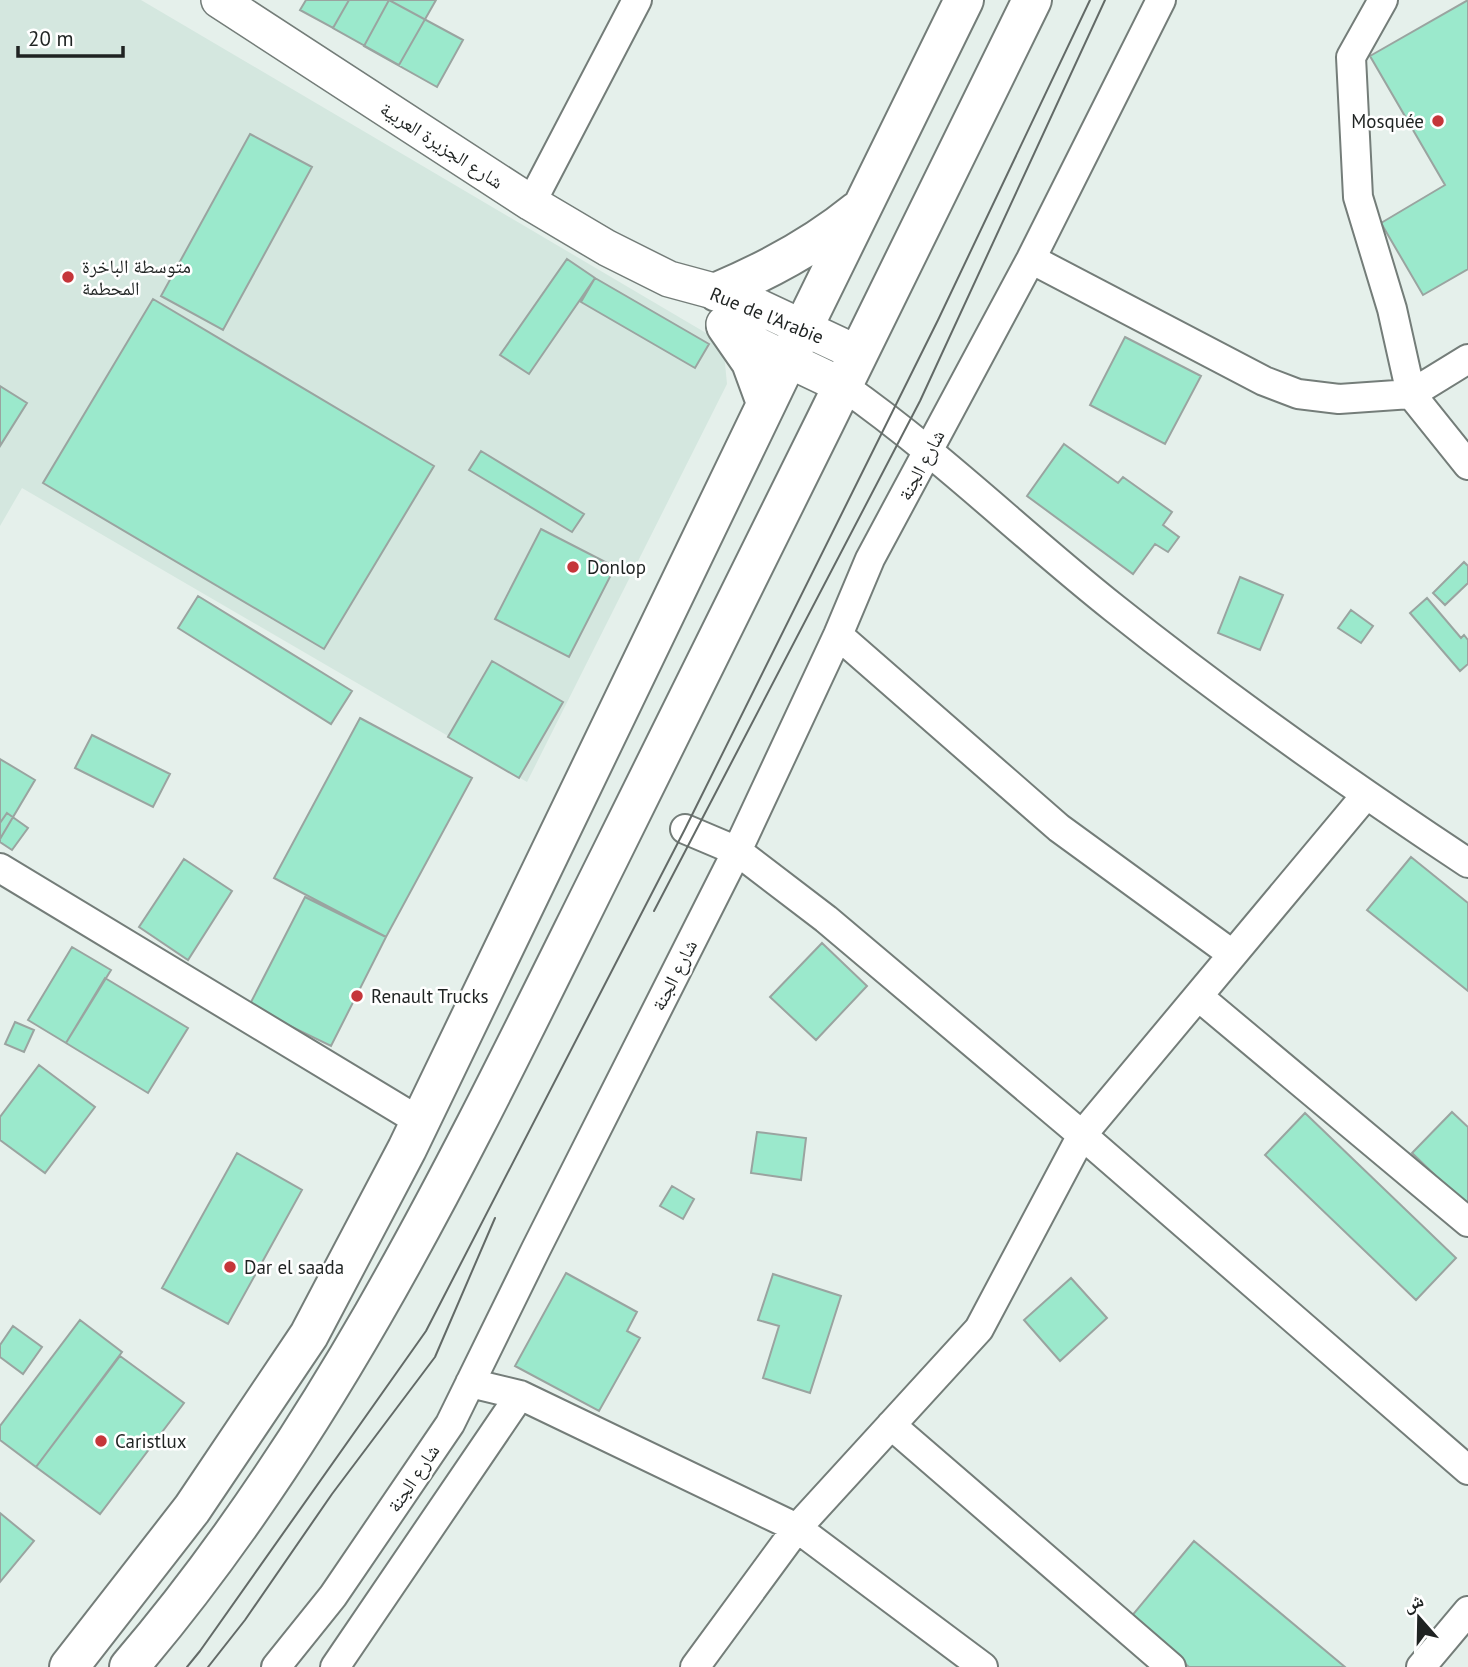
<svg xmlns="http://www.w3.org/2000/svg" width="1468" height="1667" font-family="'PT Sans','Noto Naskh Arabic',sans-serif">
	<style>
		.built { fill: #d4e7df }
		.building { fill: #9be9cc; stroke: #9aa4a0; stroke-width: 2 }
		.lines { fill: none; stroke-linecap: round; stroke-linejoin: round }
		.minor-casing { stroke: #747d79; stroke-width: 32 }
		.tertiary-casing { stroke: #747d79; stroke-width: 38 }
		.primary-casing { stroke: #747d79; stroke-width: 42 }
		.minor { stroke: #fff; stroke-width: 28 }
		.tertiary { stroke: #fff; stroke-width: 35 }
		.primary { stroke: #fff; stroke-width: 38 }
		.tram { stroke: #636a67; stroke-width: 2 }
		.poi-dot { fill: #c5363a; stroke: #fff; stroke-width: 2.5 }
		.labels { text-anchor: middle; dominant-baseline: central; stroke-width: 5; stroke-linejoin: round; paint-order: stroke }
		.poi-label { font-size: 19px; fill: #1f2322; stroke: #fff; text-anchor: start }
		.street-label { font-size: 19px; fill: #1f2322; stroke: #fff }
	</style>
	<rect width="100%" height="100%" fill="#e5f0eb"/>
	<path class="built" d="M0 0H141L723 343 727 384 527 782 22 488 0 526Z"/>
	<path class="building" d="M306 0H349L333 28 300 10Z
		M349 0H436L399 65 333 28Z
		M389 0 463 40 437 87 364 46Z
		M1468 0V269L1423 295 1381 223 1445 185 1370 56Z
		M250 134 312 167 223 330 161 296Z
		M567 259 595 278 529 374 500 355Z
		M595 278 709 344 695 368 581 302Z
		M153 299 434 466 324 649 43 483Z
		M1125 337 1201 376 1165 444 1090 405Z
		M0 386 27 403 0 446Z
		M1064 444 1118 483 1123 477 1172 512 1163 525 1179 537 1168 552 1155 544 1133 574 1027 496Z
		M481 451 584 514 572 532 469 470Z
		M541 529 615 567 569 657 495 619Z
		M1464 562 1468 566V583L1445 605 1433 593Z
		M1240 577 1283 595 1260 650 1218 633Z
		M198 596 352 691 331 724 178 628Z
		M1427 598 1461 638 1464 635 1468 640V664L1460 671 1410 613Z
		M1351 610 1373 626 1361 643 1338 628Z
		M492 661 563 702 519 778 448 737Z
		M360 718 472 778 386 937 274 878Z
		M92 735 170 774 153 807 75 768Z
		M0 759 35 780 0 839Z
		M7 813 28 828 12 850 0 842V823Z
		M1411 857 1468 903V991L1367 910Z
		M184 859 232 891 188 960 139 927Z
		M305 897 386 937 331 1046 249 1006Z
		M822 943 867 986 816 1040 770 997Z
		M72 947 111 970 66 1043 28 1020Z
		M105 978 188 1028 148 1093 66 1043Z
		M15 1022 34 1030 24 1052 5 1044Z
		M39 1065 95 1107 45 1173 0 1140V1117Z
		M1452 1112 1468 1127V1207L1412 1153Z
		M1305 1113 1456 1258 1416 1300 1265 1155Z
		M757 1132 806 1138 801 1180 751 1173Z
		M237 1153 302 1190 228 1324 162 1288Z
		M672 1186 694 1199 683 1219 660 1206Z
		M566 1273 637 1312 627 1331 640 1338 599 1411 515 1366Z
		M773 1274 841 1296 810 1393 763 1378 779 1326 758 1320Z
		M1071 1278 1107 1318 1060 1361 1024 1320Z
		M80 1320 122 1352 36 1467 0 1440V1426Z
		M13 1326 42 1347 23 1374 0 1357V1345Z
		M120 1356 184 1403 100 1514 36 1467Z
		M0 1513 34 1541 0 1582Z
		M1194 1541 1345 1667H1189L1130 1618Z"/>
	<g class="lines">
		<g class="minor-casing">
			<path id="minor" d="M1383 0 1351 57 1358 197 1392 309 1411 394 1468 465
				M531 203 637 0
				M1031 259 1264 381 1298 394 1339 399 1411 394 1468 359
				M843 386C940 454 1022 535 1114 608 1228 699 1347 783 1468 863
				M838 635 1059 828 1232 954
				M685 829 737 851 826 919 1082 1135 1468 1470
				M0 868 419 1121
				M1199 997 1468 1222
				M470 1383 520 1395 797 1528 983 1667
				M891 1425 1171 1667
				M276 1667 333 1596 450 1424 536 1249 737 851 838 635 870 559 1031 259 1161 0
				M335 1667 520 1395
				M695 1667 797 1528 979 1329 1082 1135 1366 795
				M1421 1667 1468 1611"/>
		</g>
		<g class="tertiary-casing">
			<path id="tertiary" d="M219 0 531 203 607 248 669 279 717 292 761 308 859 354
				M724 324 759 346 843 386"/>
		</g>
		<g class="primary-casing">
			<path id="primary" d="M717 292C767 271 814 246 857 211
				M726 326 751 362 766 403
				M69 1667 192 1509 309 1335 407 1149 803 328 964 0
				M129 1667C335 1427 470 1137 610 856 751 571 893 286 1032 0"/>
		</g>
		<use href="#minor" class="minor"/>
		<use href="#tertiary" class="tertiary"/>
		<use href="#primary" class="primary"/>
		<path class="tram" d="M654 911 920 401 1105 0
			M187 1667 200 1651 426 1331 685 829 938 320 1090 0
			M208 1667 245 1620 332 1494 435 1357 495 1218"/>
	</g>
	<g class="poi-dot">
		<circle cx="1438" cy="121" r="7"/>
		<circle cx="68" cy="277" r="7"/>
		<circle cx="573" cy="567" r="7"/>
		<circle cx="357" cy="996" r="7"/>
		<circle cx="230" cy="1267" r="7"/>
		<circle cx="101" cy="1441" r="7"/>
	</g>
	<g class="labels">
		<g class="poi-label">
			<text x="1424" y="121" text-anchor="end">Mosquée</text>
			<text x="82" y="266">متوسطة الباخرة<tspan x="82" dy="22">المحطمة</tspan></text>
			<text x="587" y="567">Donlop</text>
			<text x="371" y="996">Renault Trucks</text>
			<text x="244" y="1267">Dar el saada</text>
			<text x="115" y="1441">Caristlux</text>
		</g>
		<g class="street-label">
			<text transform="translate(442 145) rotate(33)">شارع الجزيرة العربية</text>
			<text transform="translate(767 315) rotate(22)">Rue de l'Arabie</text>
			<text transform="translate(921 465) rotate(-62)">شارع الجنة</text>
			<text transform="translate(674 975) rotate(-63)">شارع الجنة</text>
			<text transform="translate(413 1478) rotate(-56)">شارع الجنة</text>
		</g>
	</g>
	<g transform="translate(1419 1618) rotate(340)" stroke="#ffffff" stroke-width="5" paint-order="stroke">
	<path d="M0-5L12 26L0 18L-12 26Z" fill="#1f2322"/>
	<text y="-10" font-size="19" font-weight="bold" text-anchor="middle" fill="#1f2322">ش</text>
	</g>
	<path d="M18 46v10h105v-10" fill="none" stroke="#1f2322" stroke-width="3.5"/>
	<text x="28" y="46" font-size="21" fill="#1f2322" stroke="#ffffff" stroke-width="5" paint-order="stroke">20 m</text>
</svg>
